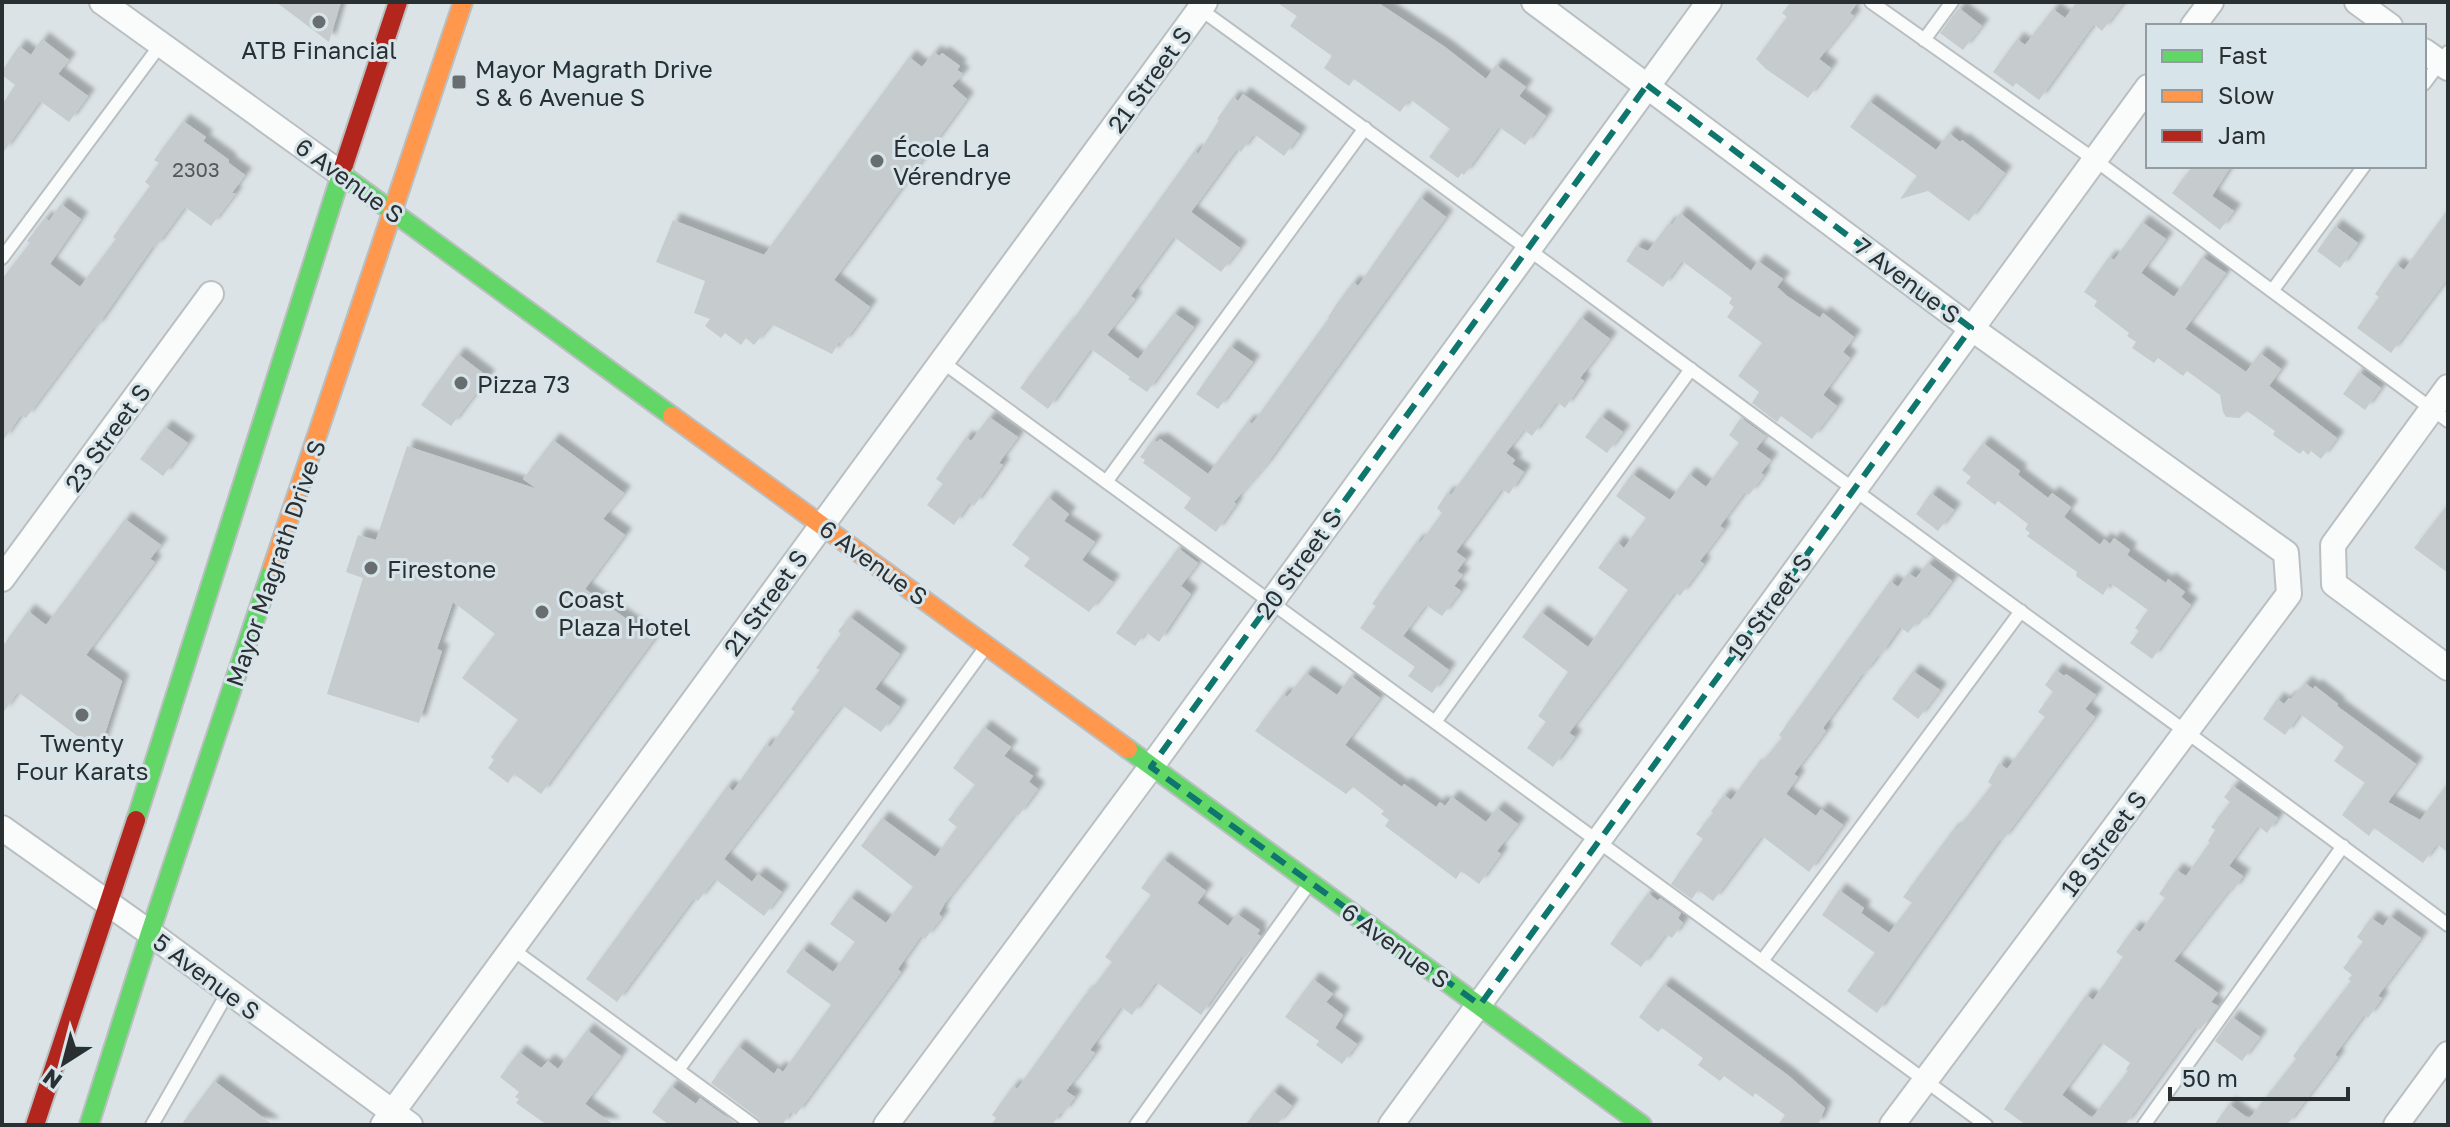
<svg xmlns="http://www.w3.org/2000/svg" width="2450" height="1127" font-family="'Golos Text',sans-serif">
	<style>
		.building { fill: #c6cbcd; fill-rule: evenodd; filter: url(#shadow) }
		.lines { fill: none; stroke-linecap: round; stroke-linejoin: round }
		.lane-casing { stroke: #babfc1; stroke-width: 16 }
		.street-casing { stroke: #babfc1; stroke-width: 28 }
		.fast-casing { stroke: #babfc1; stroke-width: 22 }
		.slow-casing { stroke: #babfc1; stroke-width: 22 }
		.jam-casing { stroke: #babfc1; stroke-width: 22 }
		.lane { stroke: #fafbfb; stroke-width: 12 }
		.street { stroke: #fafbfb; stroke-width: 24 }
		.fast { stroke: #63d668; stroke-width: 18 }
		.slow { stroke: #ff974d; stroke-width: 18 }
		.jam { stroke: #b3261e; stroke-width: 18 }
		.marked { fill: none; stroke: #0f766e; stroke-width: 6; stroke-dasharray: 16 10; stroke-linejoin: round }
		.poi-dot { fill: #686e70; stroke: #d7e5eb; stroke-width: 3 }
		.labels { text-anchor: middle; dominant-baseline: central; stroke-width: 6; stroke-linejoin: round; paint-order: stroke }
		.number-label { font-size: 20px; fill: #52585a }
		.poi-label { font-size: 24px; fill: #2a2f31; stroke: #d7e5eb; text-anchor: start }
		.street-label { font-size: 24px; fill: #2a2f31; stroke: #d7e5eb }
	</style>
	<defs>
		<filter id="shadow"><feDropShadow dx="7" dy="-7" stdDeviation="2" flood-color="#0004"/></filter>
	</defs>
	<rect width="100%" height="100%" fill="#dce3e6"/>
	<path class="building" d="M276 2H341L329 42Z
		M1276 2H1377L1445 47 1486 79 1496 65 1526 87 1519 96 1546 116 1525 145 1499 127 1464 175 1462 173 1458 178 1429 157 1450 129 1410 99 1400 112 1354 79 1349 86 1324 68 1332 56 1290 26 1297 16Z
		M1791 2H1858L1850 13 1854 16 1819 59 1831 68 1808 98 1766 69 1756 59 1787 17 1782 13Z
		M2077 2H2124L2102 31 2094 24 2039 100 2016 83 2013 87 1993 72 2017 39 2025 45 2053 9 2065 18Z
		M1959 8 1982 26 1963 50 1940 33Z
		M42 39 69 60 58 74 88 96 69 122 40 101 2 154V105L15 85 2 75V71L19 46 31 55Z
		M934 52 939 56 942 53 960 66 957 70 963 74 952 86 967 99 834 280 870 307 843 344 839 342 832 354 771 324 754 345 746 338 741 345 725 333 721 338 705 326 710 319 694 313 705 281 656 262 673 220 764 255 909 57 922 67Z
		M1243 94 1300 134 1284 156 1254 134 1241 152 1237 149 1191 212 1240 248 1221 272 1174 237 1131 296 1135 299 1107 335 1138 359 1174 313 1194 327 1147 392 1128 379 1130 377 1091 349 1048 409 1020 388 1069 323 1070 324 1192 154 1195 151 1198 154 1219 120 1217 119 1233 97 1238 101Z
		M1869 101 1936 150 1949 133 1960 142 1962 140 2005 173 1969 221 1928 191 1900 199 1917 176 1850 127Z
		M183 121 206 137 203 141 229 160V163L245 175 232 193H236L211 226 185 207 155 248 153 246 96 328 94 327 26 418 21 415 2 442V279L30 243 27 241 45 218 49 221 61 204 81 219 50 264 80 287 116 239 113 237 150 186 145 182 159 163 154 160Z
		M2193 166H2231L2212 196 2234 211 2220 230 2172 193Z
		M1420 197 1446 217 1266 465 1234 502 1236 504 1216 532 1184 508 1191 498 1143 463 1145 460 1140 457 1153 440 1157 442 1160 439 1208 474 1248 421 1252 424 1329 318 1328 317 1338 302 1353 282 1358 286Z
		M2448 209V278L2391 353 2357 328 2379 297 2375 294 2396 264 2404 270Z
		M1680 213 1751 271 1758 261 1783 279 1777 287 1787 296 1820 318 1823 313 1854 337 1843 352 1850 358 1823 395 1837 406 1812 439 1781 416 1777 422 1752 403 1759 392 1738 376 1762 343 1727 317 1734 307 1729 303 1732 298 1682 261 1663 287 1626 261 1636 246 1648 251 1669 223 1672 225Z
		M2142 222 2166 239 2141 273 2174 297 2202 257 2226 273 2185 329 2246 372 2260 353 2281 369 2269 386 2337 438 2321 459 2311 451 2308 455 2303 450 2300 454 2273 435 2275 431 2247 411 2239 418 2226 417 2223 412 2220 395 2187 371 2183 376 2158 358 2154 363 2132 348 2136 342 2127 336 2129 333 2094 306 2097 301 2084 292 2109 257 2114 260Z
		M2335 226 2358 243 2340 268 2317 251Z
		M1581 317 1610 339 1580 378 1584 381 1565 408 1557 402 1532 436 1524 430 1506 453 1515 460 1512 464 1524 472 1509 494 1502 489 1456 552 1466 559 1457 571 1463 575 1454 586 1461 591 1442 616 1426 605 1403 636 1449 670 1432 693 1408 676 1415 667 1360 628 1376 606 1372 604 1417 541 1420 543 1442 513 1437 508 1447 493 1451 495Z
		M1230 346 1253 362 1218 409 1196 394Z
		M458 354 488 377 451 426 421 405Z
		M2359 372 2381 388 2365 410 2343 394Z
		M1601 416 1623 432 1607 453 1585 437Z
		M989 417 1018 437 999 463 1003 465 974 506 970 502 954 525 927 505 943 484 936 479 966 437 971 441Z
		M1741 418 1766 436 1756 449 1771 460 1761 473 1764 475 1749 495 1745 492 1720 526 1724 529 1700 561 1704 564 1680 596 1675 592 1569 733 1575 737 1553 767 1527 748 1546 722 1538 716 1568 672 1522 637 1541 612 1588 647 1628 590 1598 568 1617 542 1624 548 1646 518 1616 496 1632 474 1670 500 1689 474 1706 487 1739 443 1729 435Z
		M165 427 188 443 163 476 140 459Z
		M553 440 624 493 603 519 625 535 585 589 654 639 541 794 514 774 508 783 488 768 494 760 491 757 518 720 462 678 495 634 453 602 437 649 442 651 419 723 327 694 363 578 346 572 358 535 376 540 407 446 537 489 523 479Z
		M1983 443 2020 471 2018 475 2048 498 2052 493 2071 507 2064 517 2100 545 2104 539 2110 544 2114 538 2130 550 2127 555 2166 583 2168 579 2185 592 2181 597 2191 605 2152 659 2130 643 2139 631 2135 628 2148 610 2110 583 2103 595 2076 576 2077 572 2027 536 2030 533 2025 529 2028 524 1998 501 1995 505 1966 483 1971 477 1962 470Z
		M1931 493 1954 510 1938 531 1916 514Z
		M1048 497 1069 514 1064 521 1095 542 1082 560 1113 582 1089 612 1024 566 1030 558 1012 545Z
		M2448 504V573L2414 548Z
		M125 519 161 545 150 559 155 562 86 655 122 681 99 752 18 692 2 714V647L28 611 46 625Z
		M1178 548 1198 563 1181 586 1191 594 1159 642 1146 632 1135 646 1116 633Z
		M1928 563 1952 581 1919 625 1916 623 1908 633 1900 627 1880 656 1878 655 1864 674 1863 673 1823 728 1826 731 1794 774 1798 777 1786 794 1816 816 1821 809 1843 825 1809 872 1762 836 1713 901 1698 890 1692 899 1671 884 1703 839 1696 834 1713 813 1711 811 1724 795 1731 800 1756 766 1758 767 1782 738 1779 735 1890 581 1898 587 1908 573 1916 578Z
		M850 617 900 654 875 689 900 707 881 732 842 705 724 859 752 882 758 874 782 892 764 916 715 879 698 901 694 898 617 1002 586 979 727 786 733 791 766 744 770 747 795 712 791 709 820 670 816 668 841 634 838 631Z
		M2056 670 2064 676 2066 674 2096 695 2085 709 2095 717 2002 841 2000 839 1877 1013 1847 991 1875 953 1822 915 1839 890 1864 908 1861 913 1889 933 1912 903 1903 897 1953 830 1955 831 1962 823 1992 785 1988 782 1999 763 2007 769 2045 717 2038 712 2053 692 2045 685Z
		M1913 671 1940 690 1918 719 1892 699Z
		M1306 673 1337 695 1351 676 1380 698 1345 745 1402 787 1404 784 1436 807 1440 802 1445 806 1452 797 1486 822 1497 808 1518 824 1497 851 1501 854 1479 884 1461 871 1456 879 1385 826 1389 820 1381 814 1384 811 1353 787 1346 794 1255 731 1283 694 1287 697Z
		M2305 683 2313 689 2315 686 2338 704 2337 706 2416 764 2388 802 2420 820 2448 783V853L2437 844 2423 863 2374 828 2369 836 2342 815 2365 783 2334 761 2344 747 2300 714 2285 735 2263 719 2277 699 2284 704 2289 698 2291 699Z
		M984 727 1011 747 1004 756 1033 776 1029 782 1038 789 1018 816 1015 814 945 903 939 914 942 917 925 939 921 936 898 969 901 972 796 1115 791 1112 782 1125H762L758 1118 711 1083 738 1046 774 1074 778 1068 783 1072 831 1005 786 972 802 949 833 972 855 942 830 924 850 897 886 923 913 887 861 846 882 818 935 857 957 827 948 820 975 785 953 768Z
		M2233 786 2278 818 2267 833 2258 826 2229 866 2243 876 2233 891 2230 889 2215 908 2174 961 2218 993 2211 1002 2218 1006 2200 1030 2196 1027 2125 1125H2026L2004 1109 2086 995 2093 1000 2123 957 2116 952 2134 928 2140 932 2165 898 2159 894 2176 870 2186 876 2210 842 2208 841 2215 830 2211 827 2230 802 2224 797ZM2101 1042 2130 1063 2126 1069 2128 1071 2092 1118 2062 1095Z
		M1163 859 1206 891 1197 903 1228 926 1237 914 1260 930 1257 934 1261 936 1245 958 1242 956 1201 1015 1156 982 1132 1015 1121 1007 1090 1050 1095 1053 1066 1091 1075 1097 1063 1114 1061 1112 1052 1125H991L996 1118 992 1115 1013 1086 1017 1089 1087 992 1088 994 1112 962 1105 957 1151 895 1141 888Z
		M1648 893 1658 901 1660 898 1681 913 1678 918 1683 923 1672 938 1666 934 1641 967 1610 944Z
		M2390 916 2421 938 2378 996 2382 998 2368 1018 2364 1015 2346 1040 2335 1055 2338 1057 2287 1125H2214L2229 1104 2249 1119 2296 1059 2293 1056 2351 981 2348 979 2352 975 2343 968 2363 942 2357 937 2371 918 2383 926Z
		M1313 979 1333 994 1326 1002 1343 1015 1335 1028 1357 1044 1342 1064 1316 1045 1319 1041 1285 1017Z
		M1664 984 1789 1076 1825 1108 1818 1125H1778L1785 1115 1755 1093 1753 1097 1724 1076 1720 1081 1698 1065 1703 1058 1662 1028 1658 1032 1639 1017Z
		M2232 1017 2260 1037 2242 1061 2215 1041Z
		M587 1030 621 1056 585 1104 614 1125H547L516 1103 519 1099 515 1097 519 1092 500 1077 519 1052 541 1068 548 1061 558 1069Z
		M214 1081 273 1125H181Z
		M671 1086 696 1104 700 1098 738 1125H669L652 1112Z
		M1273 1091 1292 1106 1277 1125H1245Z"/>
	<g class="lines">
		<g class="lane-casing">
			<path id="lane" d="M1871 2 2095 160 2448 421
				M1200 9C1419 167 1635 329 1852 488 2050 634 2251 777 2448 925
				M1924 40 1952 2
				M2424 84 2448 52
				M2 258 161 44
				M2272 291 2364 166
				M941 361 1986 1125
				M1106 482 1365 128
				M1435 722 1691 369
				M512 949 753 1125
				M1762 961 2021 611
				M678 1070 985 648
				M152 1125 228 992
				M1136 1125 1309 884
				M2144 1125 2343 846"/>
		</g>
		<g class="street-casing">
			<path id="street" d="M102 2 341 174
				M1534 2 1971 328 2286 553 2289 594 1892 1125
				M2357 2 2390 26
				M2193 26 2211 2
				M2424 51 2448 68
				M2448 387 2333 545 2334 584 2448 668
				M2 579 211 294
				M2 828 150 933 410 1125
				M383 1125 1205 2
				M886 1125 1151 767 1709 2
				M1391 1125 2148 87
				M2396 1125 2448 1054"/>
		</g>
		<g class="fast-casing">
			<path id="fast" d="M341 174 672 416
				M1128 749 1642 1125
				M136 820 344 165
				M89 1125 150 933 273 566"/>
		</g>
		<g class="slow-casing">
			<path id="slow" d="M672 416 1128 749
				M273 566 463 2"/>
		</g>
		<g class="jam-casing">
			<path id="jam" d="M344 165 398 2
				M35 1125 136 820"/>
		</g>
		<use href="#lane" class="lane"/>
		<use href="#street" class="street"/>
		<use href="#fast" class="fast"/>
		<use href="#slow" class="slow"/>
		<use href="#jam" class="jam"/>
	</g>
	<path class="marked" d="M1647 85 1971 328 1480 1005 1151 767Z"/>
	<g class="poi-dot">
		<circle cx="319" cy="22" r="8"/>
		<rect x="451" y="74" width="16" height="16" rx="4"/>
		<circle cx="877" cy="161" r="8"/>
		<circle cx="461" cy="383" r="8"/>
		<circle cx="371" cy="568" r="8"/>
		<circle cx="542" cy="612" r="8"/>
		<circle cx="82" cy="715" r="8"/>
	</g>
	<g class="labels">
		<g class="number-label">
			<text x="196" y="169">2303</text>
		</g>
		<g class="poi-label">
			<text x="319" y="49" text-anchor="middle">ATB Financial</text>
			<text x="475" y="68">Mayor Magrath Drive<tspan x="475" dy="28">S &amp; 6 Avenue S</tspan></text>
			<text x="893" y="147">École La<tspan x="893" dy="28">Vérendrye</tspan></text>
			<text x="477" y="383">Pizza 73</text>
			<text x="387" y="568">Firestone</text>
			<text x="558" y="598">Coast<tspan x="558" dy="28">Plaza Hotel</tspan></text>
			<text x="82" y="742" text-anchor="middle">Twenty<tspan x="82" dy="28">Four Karats</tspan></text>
		</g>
		<g class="street-label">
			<text transform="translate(1149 79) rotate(-54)">21 Street S</text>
			<text transform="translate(350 180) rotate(36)">6 Avenue S</text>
			<text transform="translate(1908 280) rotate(37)">7 Avenue S</text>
			<text transform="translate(107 437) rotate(-54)">23 Street S</text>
			<text transform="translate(874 562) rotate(36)">6 Avenue S</text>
			<text transform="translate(275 563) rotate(-71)">Mayor Magrath Drive S</text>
			<text transform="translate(1298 564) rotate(-54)">20 Street S</text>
			<text transform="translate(765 602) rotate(-54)">21 Street S</text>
			<text transform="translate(1769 606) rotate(-54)">19 Street S</text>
			<text transform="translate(2103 843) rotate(-53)">18 Street S</text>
			<text transform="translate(1396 945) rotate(36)">6 Avenue S</text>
			<text transform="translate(207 976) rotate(37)">5 Avenue S</text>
		</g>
	</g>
	<rect width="2450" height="1127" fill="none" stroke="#2a2f31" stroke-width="8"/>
	<rect x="2146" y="24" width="280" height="144" fill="#d7e5eb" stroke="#929ca1" stroke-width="2"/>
	<rect x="2162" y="50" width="40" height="12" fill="#63d668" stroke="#929ca1" stroke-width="2"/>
	<text x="2218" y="64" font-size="24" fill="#2a2f31">Fast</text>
	<rect x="2162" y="90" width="40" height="12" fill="#ff974d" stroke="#929ca1" stroke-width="2"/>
	<text x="2218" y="104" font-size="24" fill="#2a2f31">Slow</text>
	<rect x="2162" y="130" width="40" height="12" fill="#b3261e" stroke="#929ca1" stroke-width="2"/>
	<text x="2218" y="144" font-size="24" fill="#2a2f31">Jam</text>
	<g transform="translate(64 1063) rotate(216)" stroke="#d7e5eb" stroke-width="6" paint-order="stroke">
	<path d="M0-6L14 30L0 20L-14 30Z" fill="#2a2f31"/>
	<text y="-12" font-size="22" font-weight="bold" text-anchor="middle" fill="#2a2f31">N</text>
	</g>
	<path d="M2170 1087v12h178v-12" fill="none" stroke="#2a2f31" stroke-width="4"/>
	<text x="2182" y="1087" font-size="24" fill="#2a2f31" stroke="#d7e5eb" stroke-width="6" paint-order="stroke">50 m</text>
</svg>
